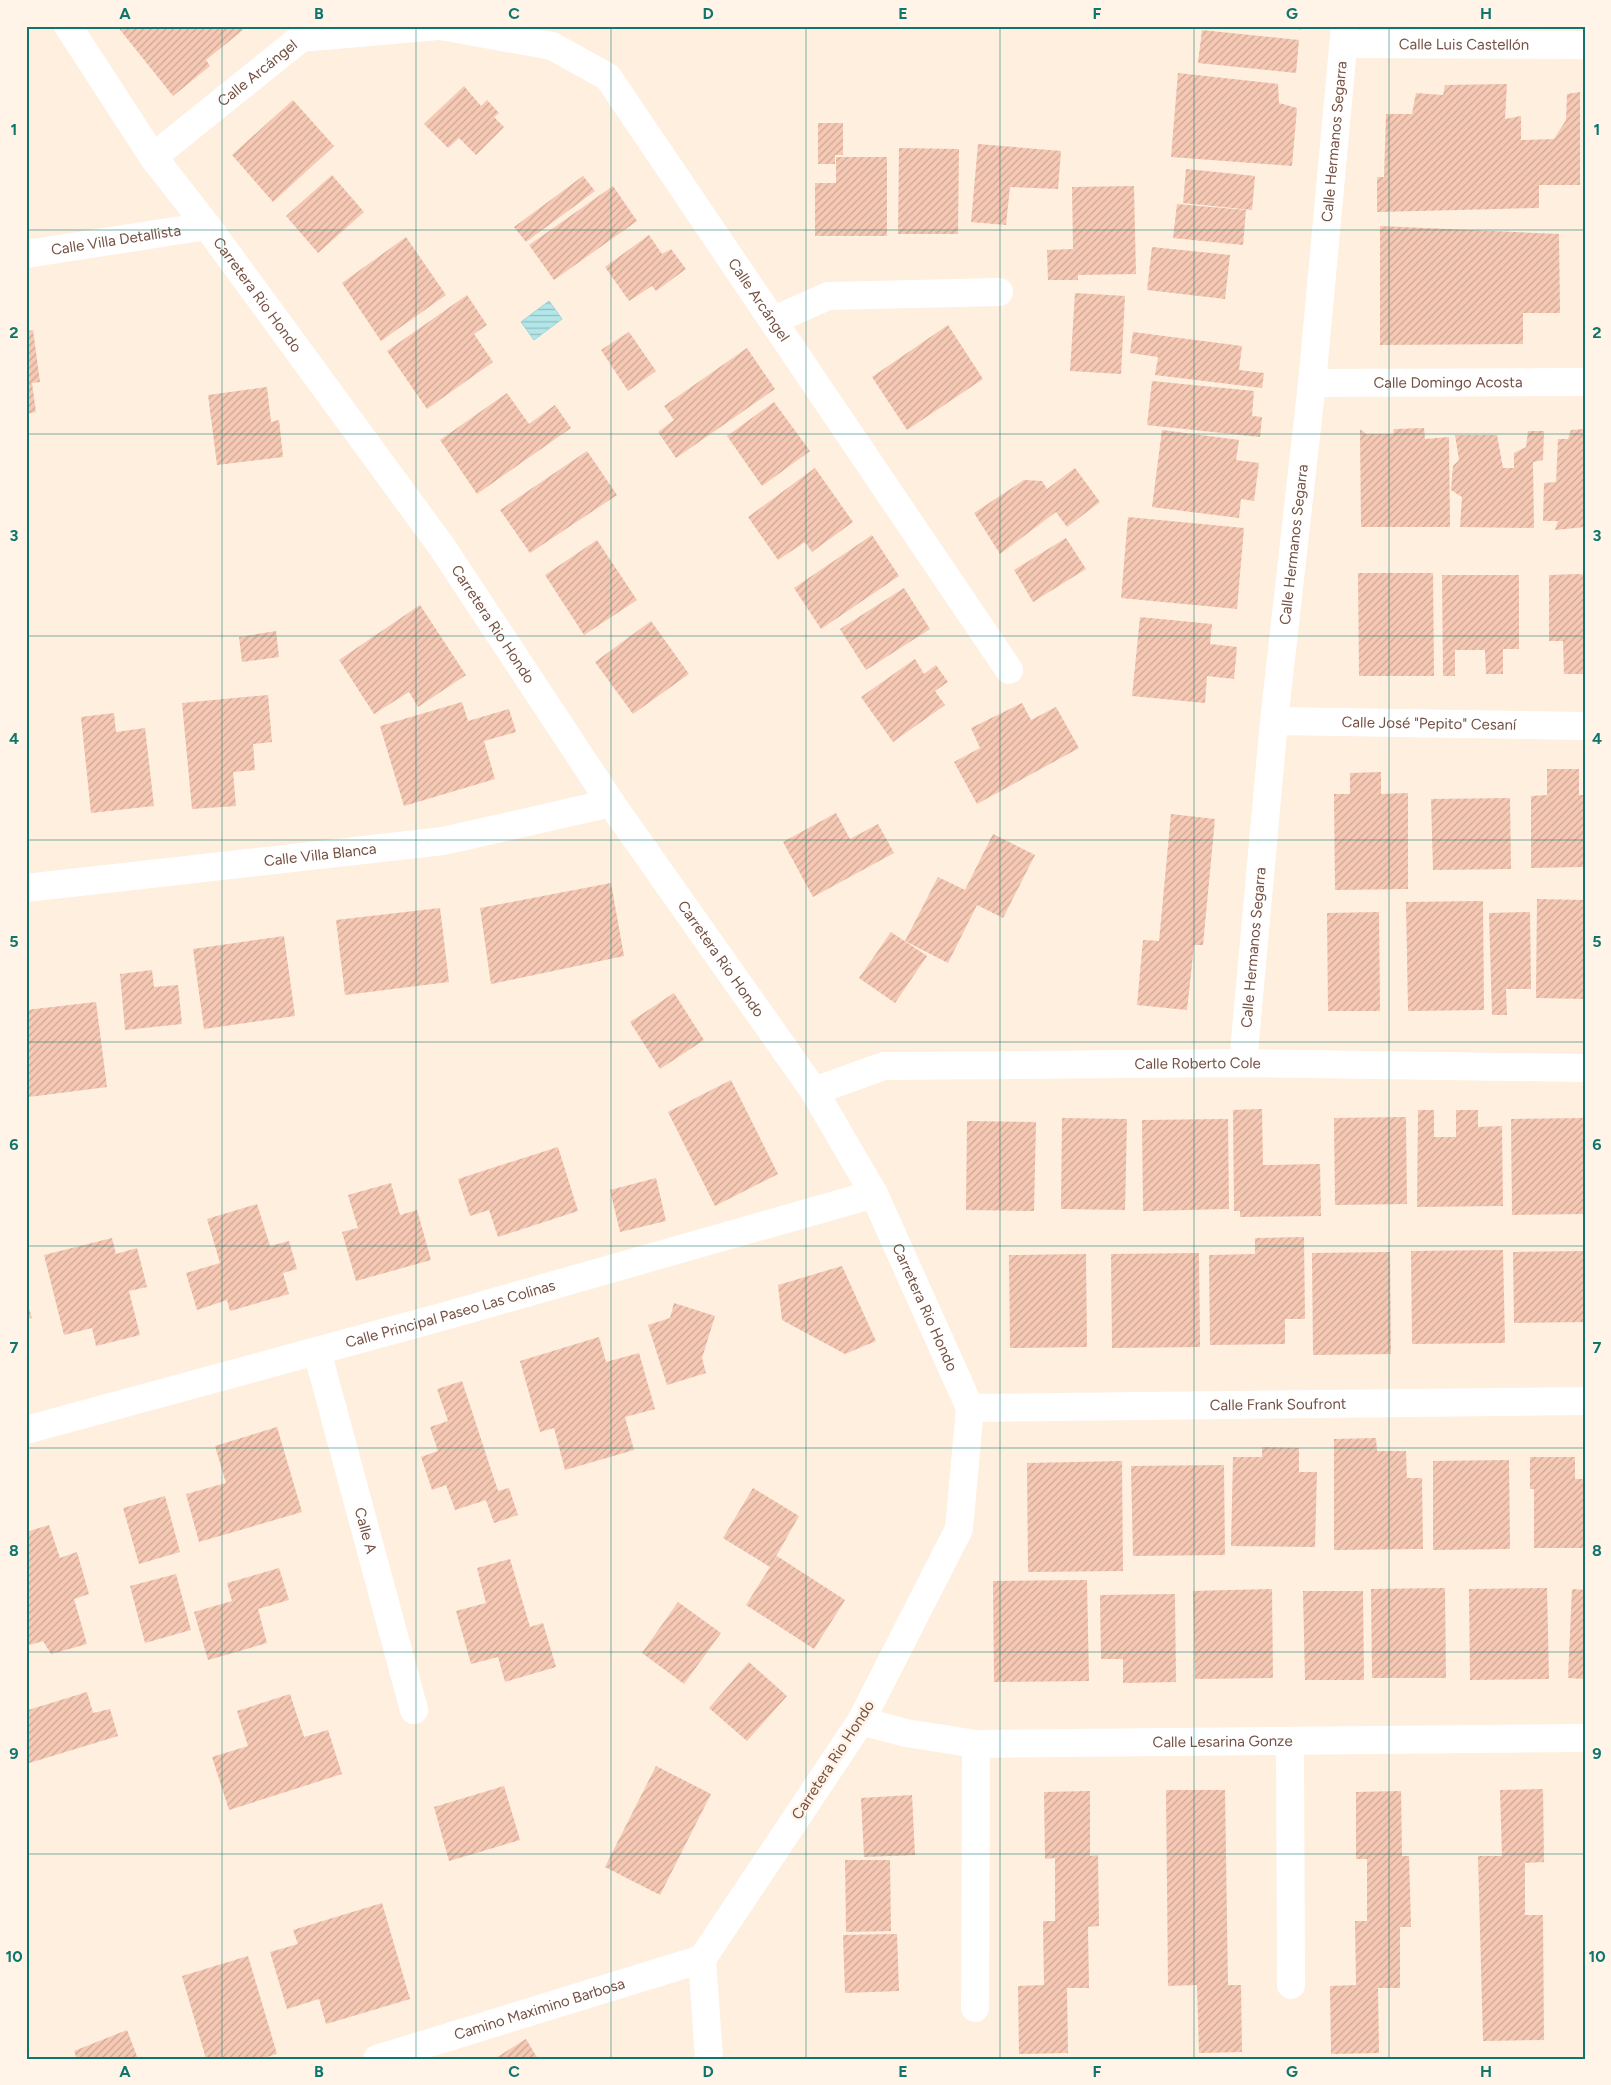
<svg xmlns="http://www.w3.org/2000/svg" width="1611" height="2085" font-family="Figtree,sans-serif">
	<style>
		.water { fill: url(#water-rules); stroke: #98d7db }
		.building { fill: url(#building-hatch) }
		.lines { fill: none; stroke-linecap: round; stroke-linejoin: round }
		.minor { stroke: #fff; stroke-width: 28 }
		.grid { fill: none; stroke: #0f766e; stroke-width: 1; stroke-opacity: 0.55 }
		.labels { text-anchor: middle; dominant-baseline: central; stroke-width: 5; stroke-linejoin: round; paint-order: stroke }
		.street-label { font-size: 15px; fill: #765245; stroke: #fff4e7 }
		.neatline { fill: none; stroke: #0f766e; stroke-width: 2 }
		.grid-label { font-size: 16px; text-anchor: middle; font-weight: bold; fill: #0f766e }
	</style>
	<defs>
		<pattern id="water-rules" width="6" height="5" patternUnits="userSpaceOnUse" patternTransform="scale(1.25)"><rect width="6" height="5" fill="#b2e6e9"/><path d="M0 2.5h6" fill="none" stroke="#95bdbf"/></pattern>
		<pattern id="building-hatch" width="6" height="6" patternUnits="userSpaceOnUse" patternTransform="scale(1.25)"><rect width="6" height="6" fill="#f6c9b5"/><path d="M-1 1l2-2M0 6l6-6M5 7l2-2" fill="none" stroke="#cca695"/></pattern>
	</defs>
	<rect width="100%" height="100%" fill="#feefdf"/>
	<path class="water" d="M549 301 562 319 534 340 521 322Z"/>
	<path class="building" d="M117 26H242L243 30 206 60 210 66 173 96Z
		M1284 26H1302V30Z
		M1202 30 1299 40 1296 73 1198 63Z
		M1178 73 1278 84 1279 103 1297 108 1292 166 1171 157Z
		M1507 84 1505 119 1521 116V140L1554 139 1566 120 1567 94 1580 92V185H1539V208L1377 212V177H1384L1386 114H1412L1416 93 1443 95 1445 85Z
		M464 86 481 106 487 100 499 113 494 117 504 127 476 155 459 138 448 148 424 124Z
		M293 100 334 146 273 202 232 155Z
		M818 123H843V155H835V164H818Z
		M978 144 1061 151 1058 189 1010 187 1006 225 971 222Z
		M899 148 959 149 958 234H898Z
		M836 157H887V236H815V183H836Z
		M1186 169 1255 176 1252 210 1183 203Z
		M332 175 364 212 318 253 286 216Z
		M583 176 595 191 526 242 514 227Z
		M613 186 637 221 554 280 529 245Z
		M1134 186 1136 274 1078 275V280H1048L1047 250 1073 249 1072 187Z
		M1177 204 1246 210 1243 245 1173 238Z
		M1380 226 1559 234 1560 313H1523V344L1380 345Z
		M649 235 662 254 671 249 686 269 656 291 652 286 629 301 605 267Z
		M406 237 446 295 381 341 342 283Z
		M1152 247 1230 255 1225 299 1147 290Z
		M1075 293 1125 296 1121 374 1070 371Z
		M467 295 487 325 474 334 493 362 427 409 387 351Z
		M948 325 983 379 907 430 872 377Z
		M33 330 40 382 32 383 36 412 26 414V331Z
		M629 332 656 371 628 391 601 350Z
		M1133 332 1242 346 1239 370 1264 373 1262 388 1155 375 1158 357 1130 353Z
		M747 348 775 389 676 458 658 432 674 420 664 406Z
		M1152 381 1254 391 1252 416 1262 417 1260 437 1147 425Z
		M267 387 271 422 279 420 283 457 217 465 208 395Z
		M507 393 529 424 555 405 571 428 477 494 440 440Z
		M774 402 810 451 762 486 727 436Z
		M1424 428 1425 439 1449 437 1450 527H1361L1360 429 1366 434H1393L1394 429Z
		M1585 429V527L1555 530 1558 521H1543L1544 483 1556 482 1558 439H1568L1571 430Z
		M1162 430 1239 440 1236 460 1259 463 1254 501 1241 499 1239 518 1152 507Z
		M1528 431H1544L1543 460 1533 462 1534 528 1460 527 1462 497 1451 490 1453 466 1459 460 1455 435H1497L1503 468H1514V453L1526 447Z
		M587 451 617 495 530 553 500 510Z
		M815 468 853 522 812 552 805 542 778 560 748 517Z
		M1075 468 1100 502 1067 527 1056 512 1000 554 974 513 1024 480 1042 481 1047 489Z
		M1128 517 1244 528 1237 609 1121 598Z
		M872 535 899 576 821 629 794 588Z
		M1066 538 1086 569 1033 602 1014 570Z
		M597 540 637 600 584 635 545 575Z
		M1358 573H1433L1434 676H1359Z
		M1579 574 1585 575V674H1564L1563 641H1549V575Z
		M1442 575H1519V649H1503V674H1486L1485 650H1455V676H1443Z
		M904 588 930 629 866 670 840 629Z
		M420 605 466 675 418 707 409 692 374 714 339 660Z
		M1140 617 1212 624 1210 644 1237 647 1234 679 1207 676 1205 703 1132 696Z
		M651 621 689 674 633 714 595 662Z
		M276 631 279 657 242 662 239 637Z
		M915 659 924 674 936 665 948 682 935 691 945 705 893 742 861 697Z
		M268 695 272 742 253 744 255 770 233 772 236 806 192 809 182 703Z
		M462 702 468 721 509 709 516 732 484 741 495 779 404 806 380 726Z
		M1022 703 1031 720 1056 707 1079 748 977 804 954 762 980 748 971 728Z
		M114 713 116 732 145 728 154 806 91 813 81 717Z
		M1547 769H1579V795H1585V867L1531 868V796L1547 795Z
		M1381 772V794L1408 793V889L1335 890 1334 794H1350V773Z
		M1510 798 1511 869 1433 870 1431 799Z
		M836 813 850 839 878 824 894 853 813 897 783 842Z
		M1171 814 1215 819 1203 945H1194L1187 1010 1137 1005 1143 940 1159 941Z
		M993 834 1035 855 1003 918 977 905 948 963 905 941 938 877 965 890Z
		M611 883 624 956 491 984 480 908Z
		M1537 899 1585 900V999L1536 998Z
		M1483 901 1484 1010 1408 1011 1406 902Z
		M440 908 449 982 345 995 336 920Z
		M1379 912 1380 1011H1328L1327 913Z
		M1530 912 1531 989H1506L1507 1015H1492L1489 913Z
		M891 932 927 956 895 1003 859 978Z
		M284 936 295 1016 204 1029 193 949Z
		M152 970 154 987 178 985 182 1024 125 1030 120 974Z
		M674 993 704 1040 660 1069 630 1022Z
		M96 1002 107 1087 29 1097 26 1075V1010Z
		M731 1080 778 1174 715 1206 668 1112Z
		M1262 1109 1263 1165 1320 1164 1321 1216 1240 1217V1211H1234L1233 1110Z
		M1418 1110H1434V1137H1456V1110H1478V1127L1502 1126 1503 1206 1417 1207Z
		M1406 1117 1407 1204 1335 1205 1334 1118Z
		M1062 1118 1127 1119 1125 1210 1061 1209Z
		M1585 1118V1214L1512 1215 1511 1119Z
		M1228 1119 1229 1209 1143 1211 1142 1120Z
		M967 1121 1036 1122 1034 1211 966 1210Z
		M558 1147 578 1211 498 1237 489 1210 470 1216 458 1179Z
		M656 1178 666 1221 620 1232 610 1190Z
		M391 1183 400 1215 417 1210 431 1260 356 1281 342 1232 358 1228 348 1195Z
		M257 1204 270 1246 289 1241 297 1269 283 1273 289 1294 230 1311 227 1300 197 1310 186 1273 220 1263 207 1219Z
		M1304 1237 1305 1319H1285V1344L1210 1345 1209 1255 1255 1254V1238Z
		M112 1238 116 1254 137 1248 147 1287 129 1291 140 1335 96 1346 92 1328 64 1335 44 1255Z
		M1503 1250 1505 1343 1412 1344 1411 1251Z
		M1585 1251V1322L1514 1323 1513 1252Z
		M1390 1252 1391 1354 1313 1355 1312 1253Z
		M1199 1253 1200 1347 1112 1348 1111 1254Z
		M1086 1254 1087 1347 1010 1348 1009 1255Z
		M842 1266 876 1341 845 1354 782 1320 778 1285Z
		M26 1298 32 1318 26 1319Z
		M674 1303 715 1316 702 1358 706 1373 667 1385 648 1325 670 1318Z
		M599 1337 606 1362 639 1353 655 1409 625 1417 634 1450 565 1470 554 1428 540 1432 520 1361Z
		M462 1381 498 1491 509 1488 518 1515 494 1523 486 1500 455 1510 446 1485 432 1490 421 1457 438 1451 430 1427 448 1421 437 1389Z
		M277 1427 302 1512 199 1542 186 1494 226 1483 215 1446Z
		M1376 1438 1377 1451H1406L1407 1478H1422L1423 1549 1334 1550V1439Z
		M1262 1447 1299 1448V1472H1317L1315 1547 1231 1546 1233 1457H1262Z
		M1530 1457H1575V1479H1585V1548H1534V1489H1530Z
		M1509 1460 1510 1549 1433 1550V1461Z
		M1122 1461 1123 1571 1028 1572 1027 1463Z
		M1224 1465 1225 1555 1133 1556 1131 1466Z
		M753 1488 799 1516 770 1567 723 1538Z
		M165 1496 180 1552 139 1564 123 1508Z
		M49 1525 60 1558 77 1552 89 1594 74 1599 87 1644 51 1654 43 1641 26 1646V1532Z
		M777 1556 845 1600 814 1649 746 1605Z
		M510 1559 530 1627 543 1623 556 1667 505 1682 498 1657 471 1664 456 1611 486 1603 477 1568Z
		M279 1568 289 1600 258 1609 267 1643 208 1660 194 1612 232 1601 227 1583Z
		M176 1574 191 1630 145 1643 130 1586Z
		M1087 1580 1089 1681 994 1682 993 1581Z
		M1445 1588 1446 1678H1372L1371 1589Z
		M1547 1588 1549 1679 1470 1680 1469 1589Z
		M1272 1589 1273 1678 1195 1679 1193 1591Z
		M1572 1589 1585 1590V1679L1568 1678Z
		M1303 1591H1363L1364 1680H1305Z
		M1175 1594 1176 1682 1123 1683V1659H1101L1100 1595Z
		M678 1602 721 1633 684 1684 642 1653Z
		M749 1662 787 1696 747 1741 709 1708Z
		M87 1692 93 1713 110 1709 118 1736 26 1764V1706L28 1710Z
		M290 1694 304 1737 328 1730 342 1774 229 1810 212 1757 248 1746 237 1711Z
		M656 1766 711 1794 660 1895 605 1867Z
		M504 1786 520 1840 449 1861 434 1807Z
		M1543 1789 1544 1862 1525 1863V1915H1543L1544 2040 1483 2041 1478 1856H1502L1500 1790Z
		M1166 1790H1225L1228 1985H1241L1242 2052 1199 2053 1197 1985 1168 1986Z
		M1090 1791V1856L1098 1855 1099 1926 1088 1927 1089 1988H1067L1068 2053 1019 2054 1018 1986 1044 1985 1043 1921H1055V1858L1045 1859 1044 1792Z
		M1401 1791 1402 1856H1409L1411 1927H1400V1988H1378L1379 2053 1331 2054 1330 1986 1356 1985 1355 1921H1367V1859H1356V1792Z
		M912 1795 915 1855 864 1857 861 1798Z
		M845 1860H890L891 1931 846 1932Z
		M382 1903 410 1999 326 2024 319 1999 287 2009 270 1952 298 1944 293 1930Z
		M897 1934 899 1991 845 1993 843 1935Z
		M248 1956 277 2054 260 2059H206L182 1976Z
		M127 2030 138 2059H77L74 2051Z
		M526 2039 538 2059H494Z"/>
	<g class="lines">
		<g class="minor">
			<path id="s1" d="M68 26 153 157 207 226 442 547 611 803 814 1091 874 1194 970 1408 959 1529 861 1721 702 1959"/>
			<path id="s2" d="M441 26 552 46 608 77 1009 670"/>
			<path id="s3" d="M1344 44 1585 45"/>
			<path id="s4" d="M153 157 301 38 438 26"/>
			<path id="s5" d="M26 254 207 226"/>
			<path d="M774 320 828 296 999 292"/>
			<path id="s6" d="M1312 383 1585 382"/>
			<path id="s7" d="M1274 721 1585 726"/>
			<path id="s8" d="M26 888 443 841 611 803"/>
			<path id="s9" d="M1243 1063 1274 721 1312 383 1345 26"/>
			<path id="s10" d="M814 1091 884 1066 1243 1063 1585 1068"/>
			<path id="s11" d="M317 1351 414 1710"/>
			<path id="s12" d="M970 1408 1585 1401"/>
			<path id="s13" d="M26 1430 445 1316 874 1194"/>
			<path id="s14" d="M861 1721 906 1733 976 1744 1585 1738"/>
			<path d="M1290 1741 1291 1985"/>
			<path d="M702 1959 709 2059"/>
			<path d="M975 2008 976 1744"/>
			<path id="s15" d="M377 2059 702 1959"/>
		</g>
	</g>
	<path class="grid" d="M222 26V2059M416 26V2059M611 26V2059M806 26V2059M1000 26V2059M1194 26V2059M1389 26V2059M26 230H1585M26 434H1585M26 636H1585M26 840H1585M26 1042H1585M26 1246H1585M26 1448H1585M26 1652H1585M26 1854H1585"/>
	<g class="labels">
		<g class="street-label">
			<text stroke="none"><textPath href="#s3" startOffset="120">Calle Luis Castellón</textPath></text>
			<text stroke="none"><textPath href="#s4" startOffset="134">Calle Arcángel</textPath></text>
			<text stroke="none"><textPath href="#s9" startOffset="926">Calle Hermanos Segarra</textPath></text>
			<text stroke="none"><textPath href="#s5" startOffset="91">Calle Villa Detallista</textPath></text>
			<text stroke="none"><textPath href="#s1" startOffset="329">Carretera Rio Hondo</textPath></text>
			<text stroke="none"><textPath href="#s2" startOffset="446">Calle Arcángel</textPath></text>
			<text stroke="none"><textPath href="#s6" startOffset="136">Calle Domingo Acosta</textPath></text>
			<text stroke="none"><textPath href="#s9" startOffset="521">Calle Hermanos Segarra</textPath></text>
			<text stroke="none"><textPath href="#s1" startOffset="734">Carretera Rio Hondo</textPath></text>
			<text stroke="none"><textPath href="#s7" startOffset="155">Calle José "Pepito" Cesaní</textPath></text>
			<text stroke="none"><textPath href="#s8" startOffset="296">Calle Villa Blanca</textPath></text>
			<text stroke="none"><textPath href="#s9" startOffset="116">Calle Hermanos Segarra</textPath></text>
			<text stroke="none"><textPath href="#s1" startOffset="1139">Carretera Rio Hondo</textPath></text>
			<text stroke="none"><textPath href="#s10" startOffset="388">Calle Roberto Cole</textPath></text>
			<text stroke="none"><textPath href="#s1" startOffset="1544">Carretera Rio Hondo</textPath></text>
			<text stroke="none"><textPath href="#s13" startOffset="440">Calle Principal Paseo Las Colinas</textPath></text>
			<text stroke="none"><textPath href="#s12" startOffset="308">Calle Frank Soufront</textPath></text>
			<text stroke="none"><textPath href="#s11" startOffset="186">Calle A</textPath></text>
			<text stroke="none"><textPath href="#s14" startOffset="364">Calle Lesarina Gonze</textPath></text>
			<text transform="translate(833 1760) rotate(-57)">Carretera Rio Hondo</text>
			<text stroke="none"><textPath href="#s15" startOffset="170">Camino Maximino Barbosa</textPath></text>
		</g>
	</g>
	<rect width="1611" height="2085" fill="none" stroke="#fff4e7" stroke-width="55"/>
	<rect x="28" y="28" width="1556" height="2030" class="neatline"/>
	<g class="grid-label">
		<text x="125" y="19">A</text>
		<text x="319" y="19">B</text>
		<text x="514" y="19">C</text>
		<text x="708" y="19">D</text>
		<text x="903" y="19">E</text>
		<text x="1097" y="19">F</text>
		<text x="1292" y="19">G</text>
		<text x="1486" y="19">H</text>
		<text x="14" y="135">1</text>
		<text x="1597" y="135">1</text>
		<text x="14" y="338">2</text>
		<text x="1597" y="338">2</text>
		<text x="14" y="541">3</text>
		<text x="1597" y="541">3</text>
		<text x="14" y="744">4</text>
		<text x="1597" y="744">4</text>
		<text x="14" y="947">5</text>
		<text x="1597" y="947">5</text>
		<text x="14" y="1150">6</text>
		<text x="1597" y="1150">6</text>
		<text x="14" y="1353">7</text>
		<text x="1597" y="1353">7</text>
		<text x="14" y="1556">8</text>
		<text x="1597" y="1556">8</text>
		<text x="14" y="1759">9</text>
		<text x="1597" y="1759">9</text>
		<text x="14" y="1962">10</text>
		<text x="1597" y="1962">10</text>
		<text x="125" y="2077">A</text>
		<text x="319" y="2077">B</text>
		<text x="514" y="2077">C</text>
		<text x="708" y="2077">D</text>
		<text x="903" y="2077">E</text>
		<text x="1097" y="2077">F</text>
		<text x="1292" y="2077">G</text>
		<text x="1486" y="2077">H</text>
	</g>
</svg>
